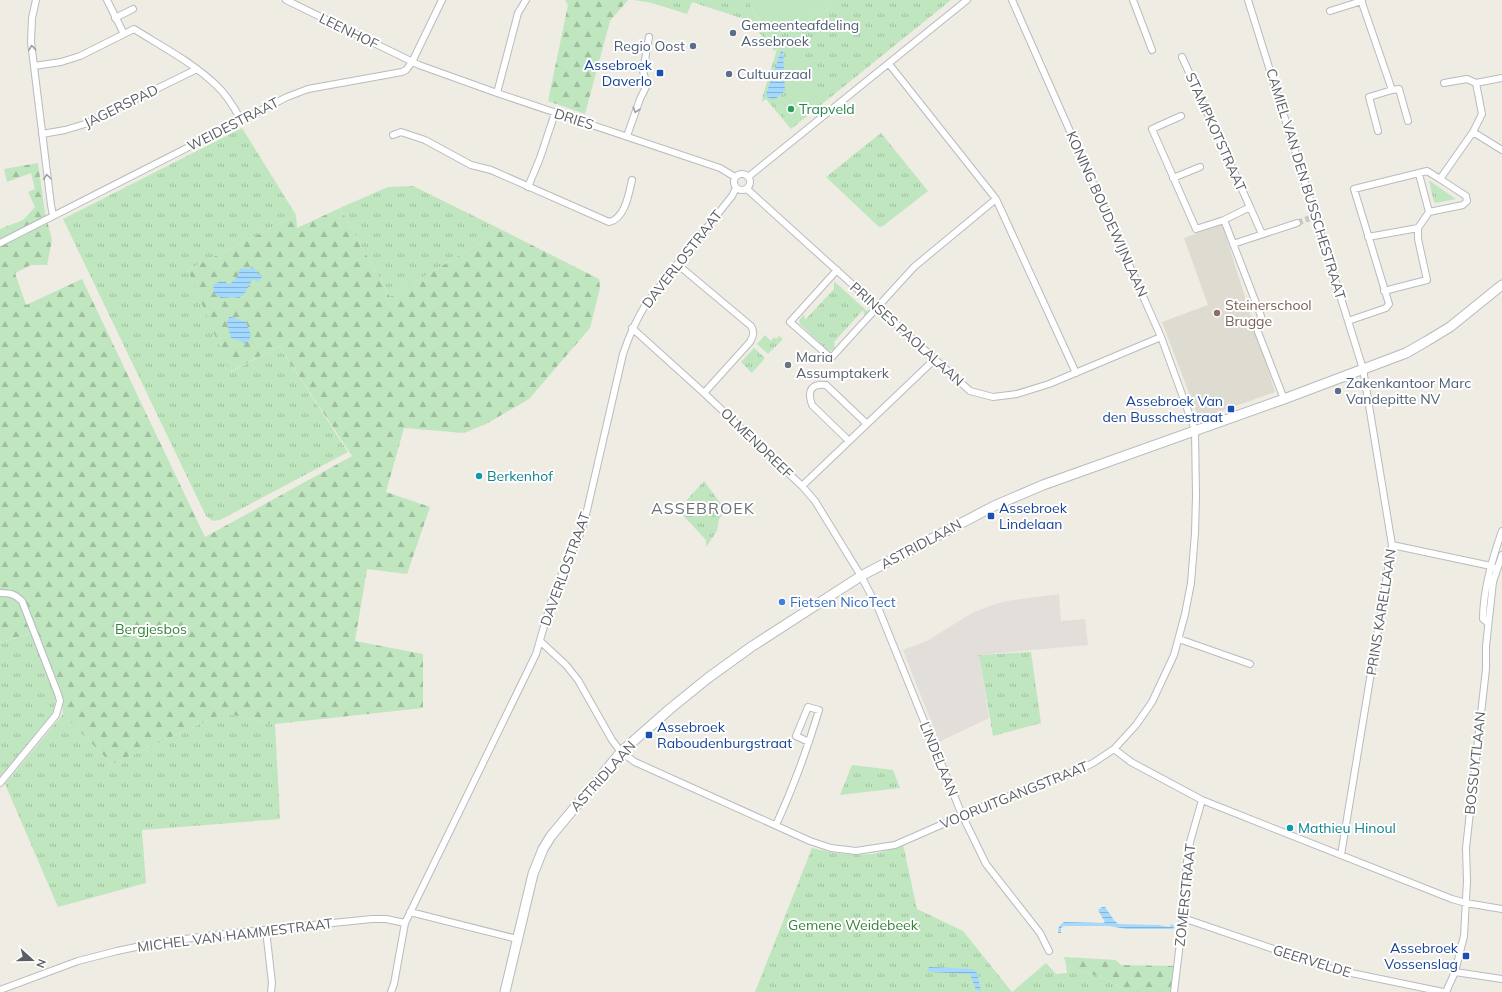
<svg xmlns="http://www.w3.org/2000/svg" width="1502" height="992" font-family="Mulish,sans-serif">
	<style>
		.industrial { fill: #e2dfdb }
		.education { fill: #dedbd1 }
		.grass { fill: url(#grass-tufts) }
		.forest { fill: url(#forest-firs) }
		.pitch { fill: #c0e6bf }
		.water { fill: url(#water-rules) }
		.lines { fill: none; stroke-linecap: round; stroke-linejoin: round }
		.minor-tunnel { stroke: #c9c9c3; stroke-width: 6; stroke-dasharray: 6 3; stroke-linecap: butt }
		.minor-casing { stroke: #b8bbc0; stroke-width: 8 }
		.secondary-casing { stroke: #b7bac0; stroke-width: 11 }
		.minor { stroke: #fff; stroke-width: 6 }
		.secondary { stroke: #fff; stroke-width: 9 }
		.oneway { stroke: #9d9fa2 }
		.service-dot { fill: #5c6f8a; stroke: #fff; stroke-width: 1.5 }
		.transit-dot { fill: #1a4fb4; stroke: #fff; stroke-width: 1.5 }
		.leisure-dot { fill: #2e9e5b; stroke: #fff; stroke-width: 1.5 }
		.education-dot { fill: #8d6e63; stroke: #fff; stroke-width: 1.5 }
		.worship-dot { fill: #6b7280; stroke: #fff; stroke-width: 1.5 }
		.culture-dot { fill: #0f9aa8; stroke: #fff; stroke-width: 1.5 }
		.shop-dot { fill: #3f7fe0; stroke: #fff; stroke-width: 1.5 }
		.labels { text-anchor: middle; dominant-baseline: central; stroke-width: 4; stroke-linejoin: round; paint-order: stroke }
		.service-label { font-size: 14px; fill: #4e5e75; stroke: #fff; text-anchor: start }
		.street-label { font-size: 14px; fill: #5b5f64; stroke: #fff }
		.transit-label { font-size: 14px; fill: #164399; stroke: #fff; text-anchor: end }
		.leisure-label { font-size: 14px; fill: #27864d; stroke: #fff; text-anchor: start }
		.education-label { font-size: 14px; fill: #785e54; stroke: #fff; text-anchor: start }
		.worship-label { font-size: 14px; fill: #5b616d; stroke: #fff; text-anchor: start }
		.culture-label { font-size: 14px; fill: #0d838f; stroke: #fff; text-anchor: start }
		.shop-label { font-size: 14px; fill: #366cbe; stroke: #fff; text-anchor: start }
		.park-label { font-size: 14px; fill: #338336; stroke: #fff }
		.quarter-label { font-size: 16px; letter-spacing: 1px; fill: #6c7176; stroke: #fff }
	</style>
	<defs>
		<pattern id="grass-tufts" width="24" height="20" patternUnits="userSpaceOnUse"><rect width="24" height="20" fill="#c0e6bf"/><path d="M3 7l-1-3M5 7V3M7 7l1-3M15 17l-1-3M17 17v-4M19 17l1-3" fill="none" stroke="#9fbe9f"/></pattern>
		<pattern id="forest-firs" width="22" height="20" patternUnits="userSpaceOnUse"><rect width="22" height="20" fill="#c0e6bf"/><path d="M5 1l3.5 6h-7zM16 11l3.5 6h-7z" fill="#9fbe9f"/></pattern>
		<pattern id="water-rules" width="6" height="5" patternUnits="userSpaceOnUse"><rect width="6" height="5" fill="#a3d8ff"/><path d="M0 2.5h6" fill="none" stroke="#88b2d2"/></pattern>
	</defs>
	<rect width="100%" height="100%" fill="#eeece3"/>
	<path class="industrial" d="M1059 594 1061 621 1085 619 1088 645 979 655 989 718 939 742 903 650 927 641 972 613 992 605 1006 601Z"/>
	<path class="education" d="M1222 224 1275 392 1199 419 1162 322 1208 305 1184 238Z"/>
	<path class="grass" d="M634 0H748L770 41 829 8 825 0H951L791 129 766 99 762 102 763 95 777 49 774 51 769 43 747 20 692 2 687 14 652 3Z
		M242 128 296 215 188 270 231 372 279 346 348 452 220 520 213 521 206 516 63 219Z
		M881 133 928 191 883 226 879 227 826 177Z
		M1429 181H1430L1456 199 1436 203 1434 202Z
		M413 186 502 230 390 297 340 208 388 187Z
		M834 281 868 312 865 317 863 310 834 342 835 349 829 351 800 324 799 321 804 314 805 320 834 289Z
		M765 335 771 341 774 337 776 339 779 336 783 339 768 354 757 344Z
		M754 348 765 358 752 373 741 362Z
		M704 481 726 511 719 519 717 531 706 547V540L678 510Z
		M32 633 48 673 56 699 52 714 0 777V643Z
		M1031 652 1041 723 993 736 979 655Z
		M224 713 275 724 280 819 142 830 146 883 58 907 5 784 63 714 112 764Z
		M852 765 893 770 900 788 840 795Z
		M903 844 917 909 963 931 1012 992 1046 963 1056 974 1067 973 1066 965 1105 979 1129 992H755L812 848C833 853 856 857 877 853 886 851 895 847 903 844Z"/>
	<path class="forest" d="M565 0H628L610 21 585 114 548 101 568 5Z
		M38 163 45 213 52 240 47 265H31L15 273 26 305 82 279 205 537 352 456 279 346 230 372 188 270 296 215 297 228 340 208 390 297 502 230 599 279 600 288 590 328 529 399 486 424 464 433 404 428 386 492 430 507 407 574 367 569 355 641 423 654V708L275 724 224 713 112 764 63 714 62 693 37 631 0 643V229L23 220 35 207 28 192 35 189 31 173 7 182 4 169Z
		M1064 957 1116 960 1121 965 1176 966 1171 992H1129L1105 979 1066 965Z"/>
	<path class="pitch" d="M748 0H825L829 8 770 41Z
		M796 45 811 79 812 91 821 101 808 112 789 88 786 48Z
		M789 93 807 114 793 126 775 105Z"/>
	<path class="water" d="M781 51H783L785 91 774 100 767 97 766 94Z
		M252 267 255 269 258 274 263 275 258 282 253 279C247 286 247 294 239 298L233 297 221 298 215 294 213 291 214 284 221 281 230 284 238 276 239 270 242 268 249 269Z
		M229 317H231L246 322 251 335 249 341 246 343 231 338 227 323Z
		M1102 907H1105L1114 920 1118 924 1159 925 1169 927 1172 924 1174 927 1173 929H1127L1109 926H1064L1061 928V933H1058L1059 926 1064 922 1103 923 1105 922 1098 910Z
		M929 967 972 969 977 973 981 991 976 990 970 974 931 972 928 971Z"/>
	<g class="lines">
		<path class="minor-tunnel" d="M1297 223 1310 218"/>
		<g class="minor-casing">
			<path id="minor" d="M36 0 32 18 31 42 51 205 53 216
				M107 0 124 34
				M286 0 419 65 497 93 720 168 735 177
				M1133 0 1152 50
				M1248 0 1363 369 1392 545 1341 855
				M1361 0 1392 90 1399 89 1408 121
				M1330 11 1362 1
				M115 18 133 9
				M1182 57 1250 207
				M889 64 996 199 1076 373
				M34 66 61 62 80 56 134 29C161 46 192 62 216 85 226 94 234 107 241 120
				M1476 83 1502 78
				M497 93 518 13 526 0
				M1181 116 1152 129 1196 229 1224 220 1261 316 1258 324V332L1284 399
				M1378 131 1369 97 1392 90
				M1473 132 1502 150
				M42 134 65 130 85 124 197 69
				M393 135 401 132 425 140 471 165 491 170 609 222C625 219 629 193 632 180
				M627 136 640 99 647 85 643 71 649 37
				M734 182a8 8 0 1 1 16 0a8 8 0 1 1-16 0Z
				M748 177 967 0
				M1173 178 1200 167
				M528 187 540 158 555 113
				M747 189 970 391 993 397 1017 394 1049 384 1161 337
				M1429 212 1463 205 1467 201 1466 196 1440 179
				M1224 220 1250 207 1262 234
				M1368 237 1418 228
				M0 243 287 97 308 89 402 72 406 70 412 62 442 0
				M1233 244 1297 223
				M677 264 751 326C755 332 753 336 750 342L704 393
				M837 270 790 322 831 358 914 267 996 199
				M1384 291 1427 280 1418 239V228L1429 212 1419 174
				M1348 321 1386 308 1389 304 1354 189 1427 171 1440 179 1473 132 1482 114 1476 83 1467 79 1444 83
				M632 328 704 393 802 486 815 501 861 576 879 610 962 815 986 864 1040 933 1049 951
				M849 441 812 405C807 391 811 383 826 385L867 424
				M802 486 935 359
				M1392 545 1491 566 1497 570
				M0 593C10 593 15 594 22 601L58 694 60 701 56 715 0 783
				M1488 623 1483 619C1483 589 1492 559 1502 531
				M1179 639 1250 664
				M540 641 566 665 578 680 612 740 621 752 635 762 810 841 831 848 856 851 895 845 991 803 1079 770 1093 763 1114 749 1136 725 1152 702 1174 655 1185 614 1191 583 1195 533 1196 496 1195 430 1161 337 1012 0
				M1114 749 1131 762 1202 800 1452 899 1466 903 1502 909
				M776 825C793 788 807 750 819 710L808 707 796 736 809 742
				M410 912 517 939
				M1183 918 1332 969 1443 992
				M266 930 272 983 271 992
				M1455 972 1502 979
				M0 990 78 961 117 951 155 943 215 935 372 919H386L405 923
				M391 992 394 984 405 923 536 654 554 592 579 537 585 519 623 354C629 336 636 320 646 304L732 196 736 188
				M1174 992 1183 918 1187 862 1190 842 1202 800
				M1446 992 1455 972 1464 936 1467 881 1466 848 1486 669V646L1493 582 1502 555"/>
		</g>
		<g class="secondary-casing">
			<path id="secondary" d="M505 992 533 874 543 849 551 836 621 752 671 708 708 678 751 647 861 576 994 506 1043 485 1284 399 1406 353 1427 341 1450 327 1502 285"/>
		</g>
		<use href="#minor" class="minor"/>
		<use href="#secondary" class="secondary"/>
	</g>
	<defs><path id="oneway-chevron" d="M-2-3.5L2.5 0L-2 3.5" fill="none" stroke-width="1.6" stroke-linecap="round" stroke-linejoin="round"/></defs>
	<g class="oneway">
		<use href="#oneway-chevron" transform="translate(32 48) rotate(-96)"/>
		<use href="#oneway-chevron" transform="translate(636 110) rotate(109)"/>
		<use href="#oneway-chevron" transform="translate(47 177) rotate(-97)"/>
	</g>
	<g class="service-dot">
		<circle cx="733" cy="33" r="4"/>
		<circle cx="693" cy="46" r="4"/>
		<circle cx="729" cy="74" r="4"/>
		<circle cx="1338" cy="391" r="4"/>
	</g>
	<g class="transit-dot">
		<rect x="656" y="69" width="8" height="8" rx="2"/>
		<rect x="1227" y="405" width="8" height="8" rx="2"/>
		<rect x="987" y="512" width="8" height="8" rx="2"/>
		<rect x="645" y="731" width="8" height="8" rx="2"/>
		<rect x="1462" y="952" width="8" height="8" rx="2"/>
	</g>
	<circle class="leisure-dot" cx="791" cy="109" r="4"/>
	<circle class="education-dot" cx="1217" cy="313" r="4"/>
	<circle class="worship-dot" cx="788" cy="365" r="4"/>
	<g class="culture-dot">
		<circle cx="479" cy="476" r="4"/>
		<circle cx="1290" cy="828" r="4"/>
	</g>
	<circle class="shop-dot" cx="782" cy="602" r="4"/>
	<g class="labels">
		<g class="service-label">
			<text x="741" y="25">Gemeenteafdeling<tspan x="741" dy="16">Assebroek</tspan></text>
			<text x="685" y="46" text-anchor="end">Regio Oost</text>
			<text x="737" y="74">Cultuurzaal</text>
			<text x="1346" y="383">Zakenkantoor Marc<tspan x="1346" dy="16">Vandepitte NV</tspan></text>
		</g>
		<g class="street-label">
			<text transform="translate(349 31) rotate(26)">LEENHOF</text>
			<text transform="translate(121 106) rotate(-26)">JAGERSPAD</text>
			<text transform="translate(574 119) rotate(18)">DRIES</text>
			<text transform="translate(233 124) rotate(-27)">WEIDESTRAAT</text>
			<text transform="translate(1216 132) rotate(66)">STAMPKOTSTRAAT</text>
			<text transform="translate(1306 184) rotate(73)">CAMIEL VAN DEN BUSSCHESTRAAT</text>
			<text transform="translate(1107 214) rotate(66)">KONING BOUDEWIJNLAAN</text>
			<text transform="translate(682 259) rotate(-52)">DAVERLOSTRAAT</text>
			<text transform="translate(907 334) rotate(42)">PRINSES PAOLALAAN</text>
			<text transform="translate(757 443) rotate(44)">OLMENDREEF</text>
			<text transform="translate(921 544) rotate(-28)">ASTRIDLAAN</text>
			<text transform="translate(565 569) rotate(-70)">DAVERLOSTRAAT</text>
			<text transform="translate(1381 612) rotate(-81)">PRINS KARELLAAN</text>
			<text transform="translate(939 759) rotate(68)">LINDELAAN</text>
			<text transform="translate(1475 763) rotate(-84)">BOSSUYTLAAN</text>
			<text transform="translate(603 776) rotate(-48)">ASTRIDLAAN</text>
			<text transform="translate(1014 795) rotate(-22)">VOORUITGANGSTRAAT</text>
			<text transform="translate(1185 895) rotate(-84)">ZOMERSTRAAT</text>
			<text transform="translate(235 935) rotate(-7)">MICHEL VAN HAMMESTRAAT</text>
			<text transform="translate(1312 961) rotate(17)">GEERVELDE</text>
		</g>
		<g class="transit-label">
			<text x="652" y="65">Assebroek<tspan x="652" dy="16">Daverlo</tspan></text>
			<text x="1223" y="401">Assebroek Van<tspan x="1223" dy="16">den Busschestraat</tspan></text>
			<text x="999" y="508" text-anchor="start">Assebroek<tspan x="999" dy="16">Lindelaan</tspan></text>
			<text x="657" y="727" text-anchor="start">Assebroek<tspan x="657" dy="16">Raboudenburgstraat</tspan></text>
			<text x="1458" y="948">Assebroek<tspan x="1458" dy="16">Vossenslag</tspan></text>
		</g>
		<g class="leisure-label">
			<text x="799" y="109">Trapveld</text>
		</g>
		<g class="education-label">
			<text x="1225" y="305">Steinerschool<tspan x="1225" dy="16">Brugge</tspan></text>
		</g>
		<g class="worship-label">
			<text x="796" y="357">Maria<tspan x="796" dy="16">Assumptakerk</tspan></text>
		</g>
		<g class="culture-label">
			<text x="487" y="476">Berkenhof</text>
			<text x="1298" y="828">Mathieu Hinoul</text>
		</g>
		<g class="shop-label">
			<text x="790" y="602">Fietsen NicoTect</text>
		</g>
		<g class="park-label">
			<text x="151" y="629">Bergjesbos</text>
			<text x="853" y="925">Gemene Weidebeek</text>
		</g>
		<g class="quarter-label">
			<text x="703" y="508">ASSEBROEK</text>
		</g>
	</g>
	<g transform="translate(32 960) rotate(111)" stroke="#ffffff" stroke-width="3" paint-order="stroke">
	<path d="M0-3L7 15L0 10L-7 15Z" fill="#5b5f64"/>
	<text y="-6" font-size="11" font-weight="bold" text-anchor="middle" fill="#5b5f64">N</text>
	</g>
</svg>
